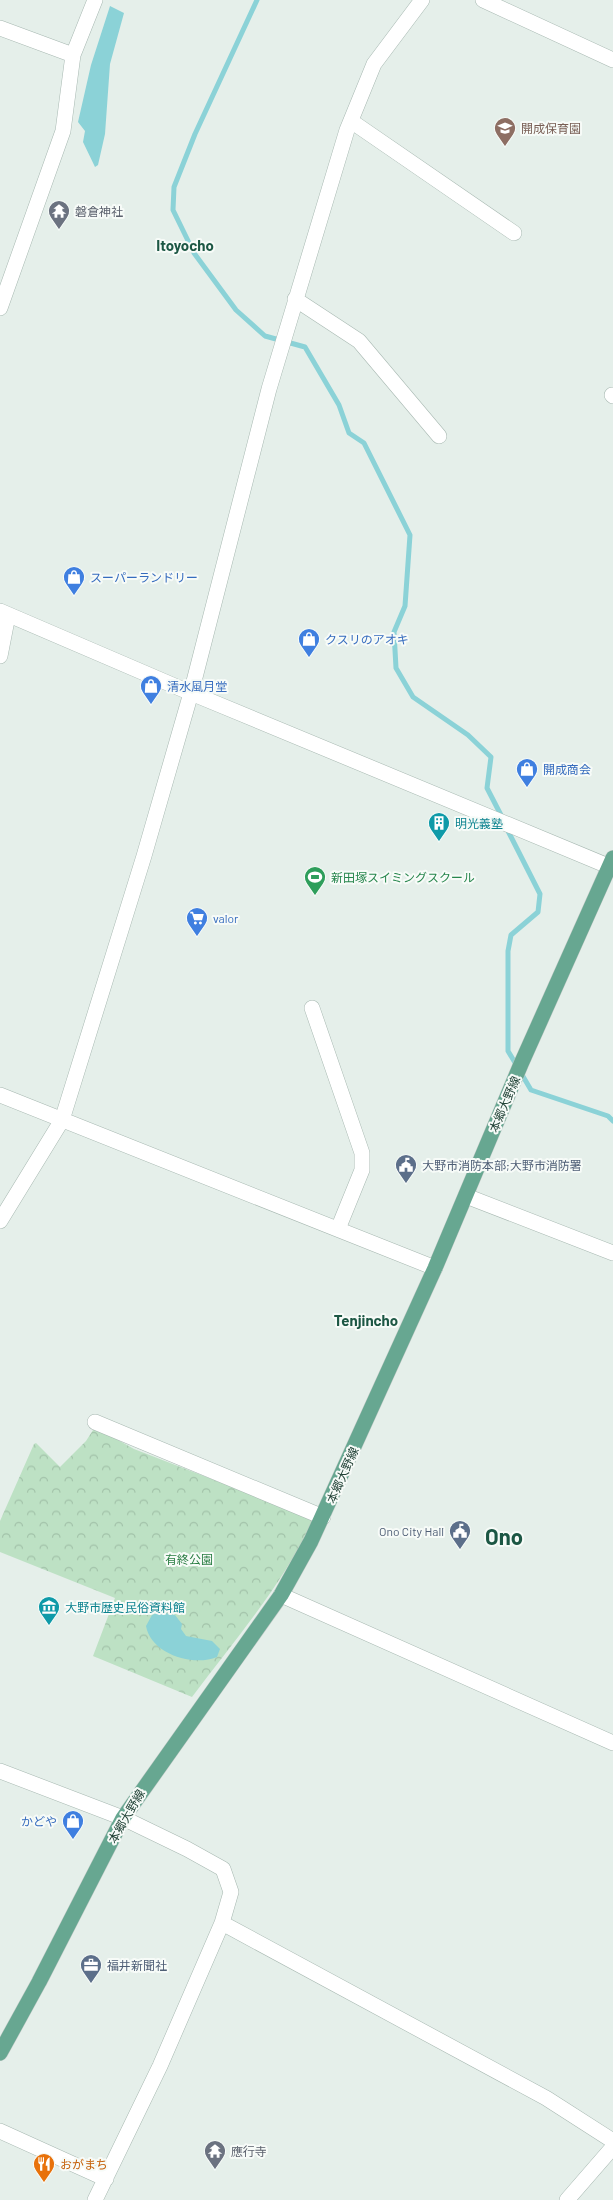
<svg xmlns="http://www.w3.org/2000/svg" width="613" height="2200" font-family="Barlow,'Noto Sans JP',sans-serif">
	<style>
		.forest { fill: url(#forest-crowns) }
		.water { fill: #8bd2d7 }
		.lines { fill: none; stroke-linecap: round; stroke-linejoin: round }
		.stream { stroke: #8bd2d7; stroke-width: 5 }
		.minor-casing { stroke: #a7b8b1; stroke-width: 16 }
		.major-casing { stroke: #c1cac7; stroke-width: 16 }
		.minor { stroke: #fff; stroke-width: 15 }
		.major { stroke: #67a791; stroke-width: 15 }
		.labels { text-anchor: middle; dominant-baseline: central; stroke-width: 4; stroke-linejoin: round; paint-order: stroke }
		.education-label { font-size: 12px; fill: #785e54; stroke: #f7fbf8; text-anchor: start }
		.worship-label { font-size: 12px; fill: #5b616d; stroke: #f7fbf8; text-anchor: start }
		.shop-label { font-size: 12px; fill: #366cbe; stroke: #f7fbf8; text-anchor: start }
		.culture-label { font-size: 12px; fill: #0d838f; stroke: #f7fbf8; text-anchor: start }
		.leisure-label { font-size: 12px; fill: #27864d; stroke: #f7fbf8; text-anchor: start }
		.street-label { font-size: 12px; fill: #224337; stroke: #f7fbf8 }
		.service-label { font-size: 12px; fill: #4e5e75; stroke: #f7fbf8; text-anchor: start }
		.park-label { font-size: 12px; fill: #297d42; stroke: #f7fbf8 }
		.food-label { font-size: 12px; fill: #c56008; stroke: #f7fbf8; text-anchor: start }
		.quarter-label { font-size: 15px; font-weight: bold; fill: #1c5744; stroke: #f7fbf8 }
		.town-label { font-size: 22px; font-weight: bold; fill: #1c5744; stroke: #f7fbf8 }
	</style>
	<defs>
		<pattern id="forest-crowns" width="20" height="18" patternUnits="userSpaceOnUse" patternTransform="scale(1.25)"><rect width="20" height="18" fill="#bde1c4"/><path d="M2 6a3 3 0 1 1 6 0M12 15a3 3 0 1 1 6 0" fill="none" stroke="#a2c2a9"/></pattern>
	</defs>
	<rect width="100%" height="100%" fill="#e5efea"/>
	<path class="forest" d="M95 1427 134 1449 310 1517 312 1522C284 1583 233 1642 192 1697L93 1656 115 1598 0 1552V1521L34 1444 36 1443 60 1467 86 1441Z"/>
	<path class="water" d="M110 6 124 13 110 64 105 134 98 165 95 167 83 142 85 131 78 122 91 65Z
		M159 1612 175 1615 182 1624 181 1629 186 1636 212 1641 220 1649 217 1657C193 1667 151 1654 146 1626L152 1615Z"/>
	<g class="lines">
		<path class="stream" d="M257 0 195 134 174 187 173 210 194 253 236 310 265 336 305 347 339 405 349 433 364 443 410 535 405 606 394 632 396 668 413 697 468 735 491 757 487 788 503 819
			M507 829 540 894 538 912 511 935 508 951V1051L517 1066
			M521 1073 531 1090 608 1116 613 1121"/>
		<g class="minor-casing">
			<path id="minor" d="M483 0 613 60
				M0 28 73 55
				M351 121 514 233
				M295 299 359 341 439 436
				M0 308 63 131 73 55 95 0
				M612 395 613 396
				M0 611 191 693 613 868
				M0 656 8 615
				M312 1008 362 1153V1170L338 1229
				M0 1095 435 1268
				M466 1196 613 1253
				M0 1221 62 1120 144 856 191 693 269 389 347 130 374 64 422 0
				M95 1422 323 1517
				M281 1595 613 1743
				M0 1771 123 1818 187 1849 223 1869 231 1892 222 1923 160 2066 95 2200
				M222 1923 546 2098 613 2141
				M0 2131 106 2179
				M567 2200 613 2147"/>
		</g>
		<g class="major-casing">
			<path id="major" d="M0 2053 39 1982 123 1818 281 1595 311 1541 435 1268 521 1064 613 858"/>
		</g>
		<use href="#minor" class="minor"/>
		<use href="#major" class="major"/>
	</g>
	<defs>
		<g id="school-pin" transform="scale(1.125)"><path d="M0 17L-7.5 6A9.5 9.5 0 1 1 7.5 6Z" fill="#8d6e63" stroke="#f7fbf8"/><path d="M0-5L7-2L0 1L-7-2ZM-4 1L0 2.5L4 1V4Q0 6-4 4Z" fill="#fff"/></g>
		<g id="temple-pin" transform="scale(1.125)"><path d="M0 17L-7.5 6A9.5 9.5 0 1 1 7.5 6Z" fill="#6b7280" stroke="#f7fbf8"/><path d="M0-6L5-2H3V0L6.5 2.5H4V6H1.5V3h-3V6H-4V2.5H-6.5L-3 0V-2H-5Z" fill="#fff"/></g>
		<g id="shop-pin" transform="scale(1.125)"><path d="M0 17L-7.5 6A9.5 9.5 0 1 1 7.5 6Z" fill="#3f7fe0" stroke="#f7fbf8"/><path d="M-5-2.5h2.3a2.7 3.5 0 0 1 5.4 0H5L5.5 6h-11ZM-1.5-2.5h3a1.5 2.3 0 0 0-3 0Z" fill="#fff"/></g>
		<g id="building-pin" transform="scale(1.125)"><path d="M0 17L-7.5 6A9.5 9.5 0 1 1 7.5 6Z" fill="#0f9aa8" stroke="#f7fbf8"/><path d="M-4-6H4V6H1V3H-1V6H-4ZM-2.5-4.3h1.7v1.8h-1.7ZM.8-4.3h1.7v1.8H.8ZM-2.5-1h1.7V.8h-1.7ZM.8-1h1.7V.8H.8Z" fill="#fff"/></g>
		<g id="stadium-pin" transform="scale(1.125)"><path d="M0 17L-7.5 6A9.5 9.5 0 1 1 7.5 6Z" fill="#2e9e5b" stroke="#f7fbf8"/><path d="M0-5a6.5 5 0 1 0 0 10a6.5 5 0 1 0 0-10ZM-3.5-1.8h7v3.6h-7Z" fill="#fff"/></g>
		<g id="supermarket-pin" transform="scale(1.125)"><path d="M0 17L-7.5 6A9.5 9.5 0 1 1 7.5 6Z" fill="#3f7fe0" stroke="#f7fbf8"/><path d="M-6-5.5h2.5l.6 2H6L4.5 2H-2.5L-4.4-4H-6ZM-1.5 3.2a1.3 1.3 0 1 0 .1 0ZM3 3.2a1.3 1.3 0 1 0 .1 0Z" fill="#fff"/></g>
		<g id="civic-pin" transform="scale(1.125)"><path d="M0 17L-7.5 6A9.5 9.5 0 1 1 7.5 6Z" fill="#5c6f8a" stroke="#f7fbf8"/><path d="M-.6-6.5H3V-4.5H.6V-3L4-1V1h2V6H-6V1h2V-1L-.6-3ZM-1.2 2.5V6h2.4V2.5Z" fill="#fff"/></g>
		<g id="museum-pin" transform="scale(1.125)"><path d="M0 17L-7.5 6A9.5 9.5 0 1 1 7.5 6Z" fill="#0f9aa8" stroke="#f7fbf8"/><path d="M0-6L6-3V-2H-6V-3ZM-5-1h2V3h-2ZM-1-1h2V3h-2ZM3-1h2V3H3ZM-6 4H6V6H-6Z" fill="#fff"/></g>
		<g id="office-pin" transform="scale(1.125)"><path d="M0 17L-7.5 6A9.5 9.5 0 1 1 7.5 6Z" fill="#5c6f8a" stroke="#f7fbf8"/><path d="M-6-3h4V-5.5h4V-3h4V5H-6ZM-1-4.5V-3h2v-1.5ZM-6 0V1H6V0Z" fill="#fff"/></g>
		<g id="restaurant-pin" transform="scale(1.125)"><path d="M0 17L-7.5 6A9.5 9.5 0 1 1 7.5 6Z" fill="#e8710a" stroke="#f7fbf8"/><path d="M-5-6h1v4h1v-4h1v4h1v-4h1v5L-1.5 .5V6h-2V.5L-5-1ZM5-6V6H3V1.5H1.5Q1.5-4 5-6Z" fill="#fff"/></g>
	</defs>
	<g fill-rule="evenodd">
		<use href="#school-pin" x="505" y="128"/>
		<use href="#temple-pin" x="59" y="211"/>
		<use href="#shop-pin" x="74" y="577"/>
		<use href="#shop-pin" x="309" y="639"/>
		<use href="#shop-pin" x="151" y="686"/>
		<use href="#shop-pin" x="527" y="769"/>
		<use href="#building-pin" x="439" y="823"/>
		<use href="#stadium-pin" x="315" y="877"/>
		<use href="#supermarket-pin" x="197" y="918"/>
		<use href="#civic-pin" x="406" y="1165"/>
		<use href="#civic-pin" x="460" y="1531"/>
		<use href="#museum-pin" x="49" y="1607"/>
		<use href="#shop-pin" x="73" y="1821"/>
		<use href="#office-pin" x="91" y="1965"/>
		<use href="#temple-pin" x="215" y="2151"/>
		<use href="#restaurant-pin" x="44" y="2164"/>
	</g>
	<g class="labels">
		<g class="education-label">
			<text x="521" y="128">開成保育園</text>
		</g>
		<g class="worship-label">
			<text x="75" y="211">磐倉神社</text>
			<text x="231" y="2151">應行寺</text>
		</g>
		<g class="shop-label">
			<text x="90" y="577">スーパーランドリー</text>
			<text x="325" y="639">クスリのアオキ</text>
			<text x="167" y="686">清水風月堂</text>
			<text x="543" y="769">開成商会</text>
			<text x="213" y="918">valor</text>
			<text x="57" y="1821" text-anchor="end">かどや</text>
		</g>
		<g class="culture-label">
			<text x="455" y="823">明光義塾</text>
			<text x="65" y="1607">大野市歴史民俗資料館</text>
		</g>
		<g class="leisure-label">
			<text x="331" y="877">新田塚スイミングスクール</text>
		</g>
		<g class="street-label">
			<text transform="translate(504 1104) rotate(-67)">本郷大野線</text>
			<text transform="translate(342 1475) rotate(-66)">本郷大野線</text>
			<text transform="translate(126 1816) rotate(-60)">本郷大野線</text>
		</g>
		<g class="service-label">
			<text x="422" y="1165">大野市消防本部;大野市消防署</text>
			<text x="444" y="1531" text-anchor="end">Ono City Hall</text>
			<text x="107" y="1965">福井新聞社</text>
		</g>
		<g class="park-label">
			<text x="189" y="1559">有終公園</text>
		</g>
		<g class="food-label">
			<text x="60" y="2164">おがまち</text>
		</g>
		<g class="quarter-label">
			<text x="185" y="245">Itoyocho</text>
			<text x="366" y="1320">Tenjincho</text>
		</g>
		<g class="town-label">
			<text x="504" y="1536">Ono</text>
		</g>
	</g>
</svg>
